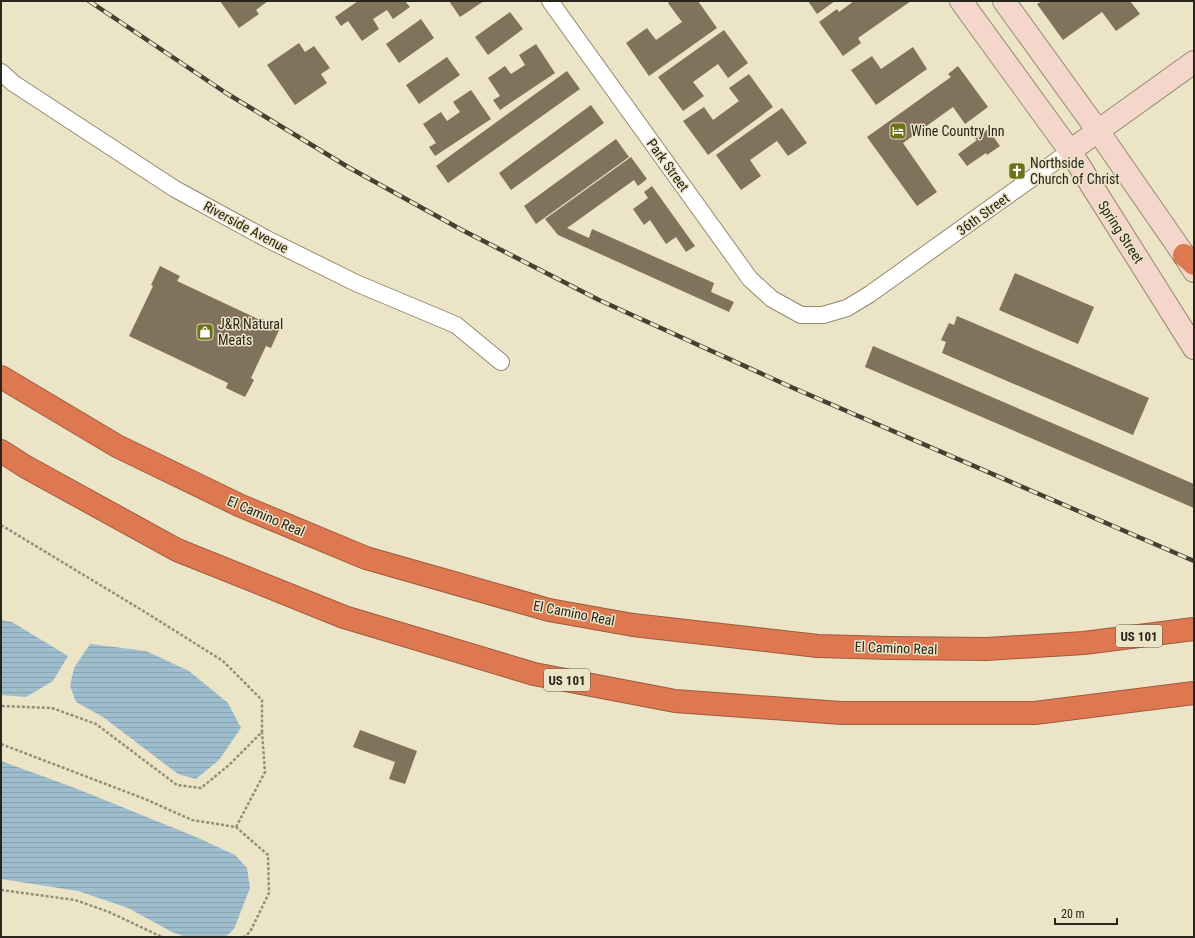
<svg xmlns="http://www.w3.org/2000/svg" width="1195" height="938" font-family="'Roboto Condensed',sans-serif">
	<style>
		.water { fill: url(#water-rules) }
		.building { fill: #81725b }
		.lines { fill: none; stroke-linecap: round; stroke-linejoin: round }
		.street-casing { stroke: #928a70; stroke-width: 18 }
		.secondary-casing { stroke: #928a70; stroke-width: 24 }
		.highway-casing { stroke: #9e5b3d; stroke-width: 24 }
		.path { stroke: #948e79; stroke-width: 2.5; stroke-dasharray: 3 2; stroke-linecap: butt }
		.street { stroke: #fff; stroke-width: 16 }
		.secondary { stroke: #f5d6ca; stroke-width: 22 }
		.highway { stroke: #dd7850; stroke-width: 22 }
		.rail-casing { stroke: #444032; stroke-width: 4.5 }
		.rail { stroke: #ece4c7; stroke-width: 3; stroke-dasharray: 9; stroke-linecap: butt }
		.labels { text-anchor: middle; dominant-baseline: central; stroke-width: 3; stroke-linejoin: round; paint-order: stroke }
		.shield { fill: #ece4c7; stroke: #635e4e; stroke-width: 1 }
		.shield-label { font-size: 13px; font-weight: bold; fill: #28251a }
		.poi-label { font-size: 14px; fill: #28251a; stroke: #ece4c7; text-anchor: start }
		.street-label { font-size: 14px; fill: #28251a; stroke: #ece4c7 }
	</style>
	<defs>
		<pattern id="water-rules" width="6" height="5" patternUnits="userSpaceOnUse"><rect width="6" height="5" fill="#9ebdcd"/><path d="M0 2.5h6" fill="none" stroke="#88a2af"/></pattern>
	</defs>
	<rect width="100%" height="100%" fill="#ece4c7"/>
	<path class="water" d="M1 620 12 622 68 656 53 681 26 697 1 695Z
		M90 644 146 651 189 671 228 703 241 728 219 760 196 779 178 774 103 717 76 702 70 686 74 668Z
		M1 761 75 788 196 837 235 855 247 868 250 888 234 929 225 937H186L172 932 128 908 78 891 1 879Z"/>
	<path class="building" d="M220 1H268L256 10 259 14 239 28Z
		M358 1H405L410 7 393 19 387 10 373 19 379 29 362 41 348 21 341 26 335 17Z
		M449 1H484L460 17Z
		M671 1H698L717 28 649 76 626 43 647 28 656 40 682 22 668 3Z
		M808 1H835L817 14Z
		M854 1H911L858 38 861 43 843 56 819 22 837 9 839 12Z
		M1042 1H1130L1140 14 1116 31 1102 12 1063 40 1037 4Z
		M510 12 523 29 488 55 475 37Z
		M421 19 434 38 399 63 386 44Z
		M724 30 748 63 728 78 718 64 693 82 704 96 683 111 658 77Z
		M299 43 305 52 314 46 330 68 321 74 327 83 295 105 267 65Z
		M536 44 555 73 500 110 493 100 500 96 488 78 505 66 511 74 525 65 519 55Z
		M913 47 927 69 876 105 851 70 872 56 881 69Z
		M447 57 460 75 419 104 406 85Z
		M958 66 988 107 965 124 953 107 903 143 937 192 917 206 867 137 951 77 948 74Z
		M567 71 580 89 448 183 436 166Z
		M749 74 773 107 708 155 683 121 704 107 713 120 739 101 729 88Z
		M471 90 491 119 435 156 429 147 436 143 423 124 441 112 447 121 460 112 453 102Z
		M591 105 604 123 511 190 499 173Z
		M782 108 807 143 788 156 777 141 750 160 761 176 741 190 716 155Z
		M988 129 1000 146 987 155 986 153 967 166 958 154 977 140 975 139Z
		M616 139 629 157 536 224 524 206Z
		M631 157 647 179 638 186 634 180 567 228 589 238 592 229 714 283 711 292 734 302 729 312 558 235 545 219Z
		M652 186 695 246 686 252 676 237 666 244 650 220 644 225 633 209 648 198 644 192Z
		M160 266 180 276 177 281 260 320 261 318 280 328 271 348 266 346 251 378 254 380 245 397 226 388 228 383 129 336 153 286 151 285Z
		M1015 273 1094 307 1078 344 999 310Z
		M957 316 1149 398 1133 435 942 353 946 342 941 340 949 323 954 325Z
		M873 346 1194 484V508L865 367Z
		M360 730 417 751 405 784 389 779 395 762 353 747Z"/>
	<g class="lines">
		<g class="street-casing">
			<path id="street" d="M550 1 750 279 772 299 801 315H823L847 308 870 294 1070 151
				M1 72 13 83 175 189 267 239 356 283 456 325 501 362"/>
		</g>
		<g class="secondary-casing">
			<path id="secondary" d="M961 1 1070 151 1194 348
				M1004 1 1098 131 1184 255 1194 271
				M1070 151 1194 62"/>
		</g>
		<g class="highway-casing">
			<path id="highway" d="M1184 255 1194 264
				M1 377 117 446 241 506 366 558 549 610 633 625 818 646 890 648 986 649 1084 643 1194 629
				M1 451 26 467 177 550 344 617 534 674 675 701 841 713H1035L1194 693"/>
		</g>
		<path class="path" d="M1 525 145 612 223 661 262 700V732L229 765 201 788 177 785 96 724 52 708 1 706
			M1 744 145 799 192 820 236 827 268 855 269 893 250 932 244 937
			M236 827 265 772 262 732
			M1 890 75 900 109 912 162 937"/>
		<use href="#street" class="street"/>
		<use href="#secondary" class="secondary"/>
		<use href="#highway" class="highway"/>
		<g class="rail-casing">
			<path id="rail" d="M89 1 226 93 348 167 462 230 599 300 791 387 1194 561"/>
		</g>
		<use href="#rail" class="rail"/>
	</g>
	<defs>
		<g id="hotel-square" transform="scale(0.9)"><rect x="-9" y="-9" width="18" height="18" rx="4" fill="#6c7219" stroke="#ece4c7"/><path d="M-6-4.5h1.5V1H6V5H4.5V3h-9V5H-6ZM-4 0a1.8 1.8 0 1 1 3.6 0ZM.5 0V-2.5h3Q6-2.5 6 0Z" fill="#fff"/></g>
		<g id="church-square" transform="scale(0.9)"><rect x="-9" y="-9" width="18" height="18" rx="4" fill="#6c7219" stroke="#ece4c7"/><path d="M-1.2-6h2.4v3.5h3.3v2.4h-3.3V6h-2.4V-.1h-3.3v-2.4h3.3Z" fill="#fff"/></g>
		<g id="shop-square" transform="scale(0.9)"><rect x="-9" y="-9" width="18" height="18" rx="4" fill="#6c7219" stroke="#ece4c7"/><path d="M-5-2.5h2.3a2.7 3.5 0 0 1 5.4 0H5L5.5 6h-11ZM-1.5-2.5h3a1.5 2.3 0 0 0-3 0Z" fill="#fff"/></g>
	</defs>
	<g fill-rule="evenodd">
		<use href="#hotel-square" x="898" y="131"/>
		<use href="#church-square" x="1017" y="171"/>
		<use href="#shop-square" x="205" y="332"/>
	</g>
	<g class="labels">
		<g class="shield">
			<rect x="1116" y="625" width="46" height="22" rx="3"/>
			<rect x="544" y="669" width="46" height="22" rx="3"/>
		</g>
		<g class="shield-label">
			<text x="1139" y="636">US 101</text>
			<text x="567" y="680">US 101</text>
		</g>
		<g class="poi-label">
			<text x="911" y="131">Wine Country Inn</text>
			<text x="1030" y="163">Northside<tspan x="1030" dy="16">Church of Christ</tspan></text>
			<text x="218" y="324">J&amp;R Natural<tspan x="218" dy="16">Meats</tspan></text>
		</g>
		<g class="street-label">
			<text transform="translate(668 165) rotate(54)">Park Street</text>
			<text transform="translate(983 214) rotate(-36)">36th Street</text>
			<text transform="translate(246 227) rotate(28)">Riverside Avenue</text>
			<text transform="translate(1121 232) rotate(57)">Spring Street</text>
			<text transform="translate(266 516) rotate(23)">El Camino Real</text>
			<text transform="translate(574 613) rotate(11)">El Camino Real</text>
			<text transform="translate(896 648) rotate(2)">El Camino Real</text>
		</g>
	</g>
	<rect width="1195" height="938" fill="none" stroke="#28251a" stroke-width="4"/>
	<path d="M1055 918v6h62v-6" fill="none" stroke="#28251a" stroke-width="2"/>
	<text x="1061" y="918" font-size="12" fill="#28251a" stroke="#ece4c7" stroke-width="3" paint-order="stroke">20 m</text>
</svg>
